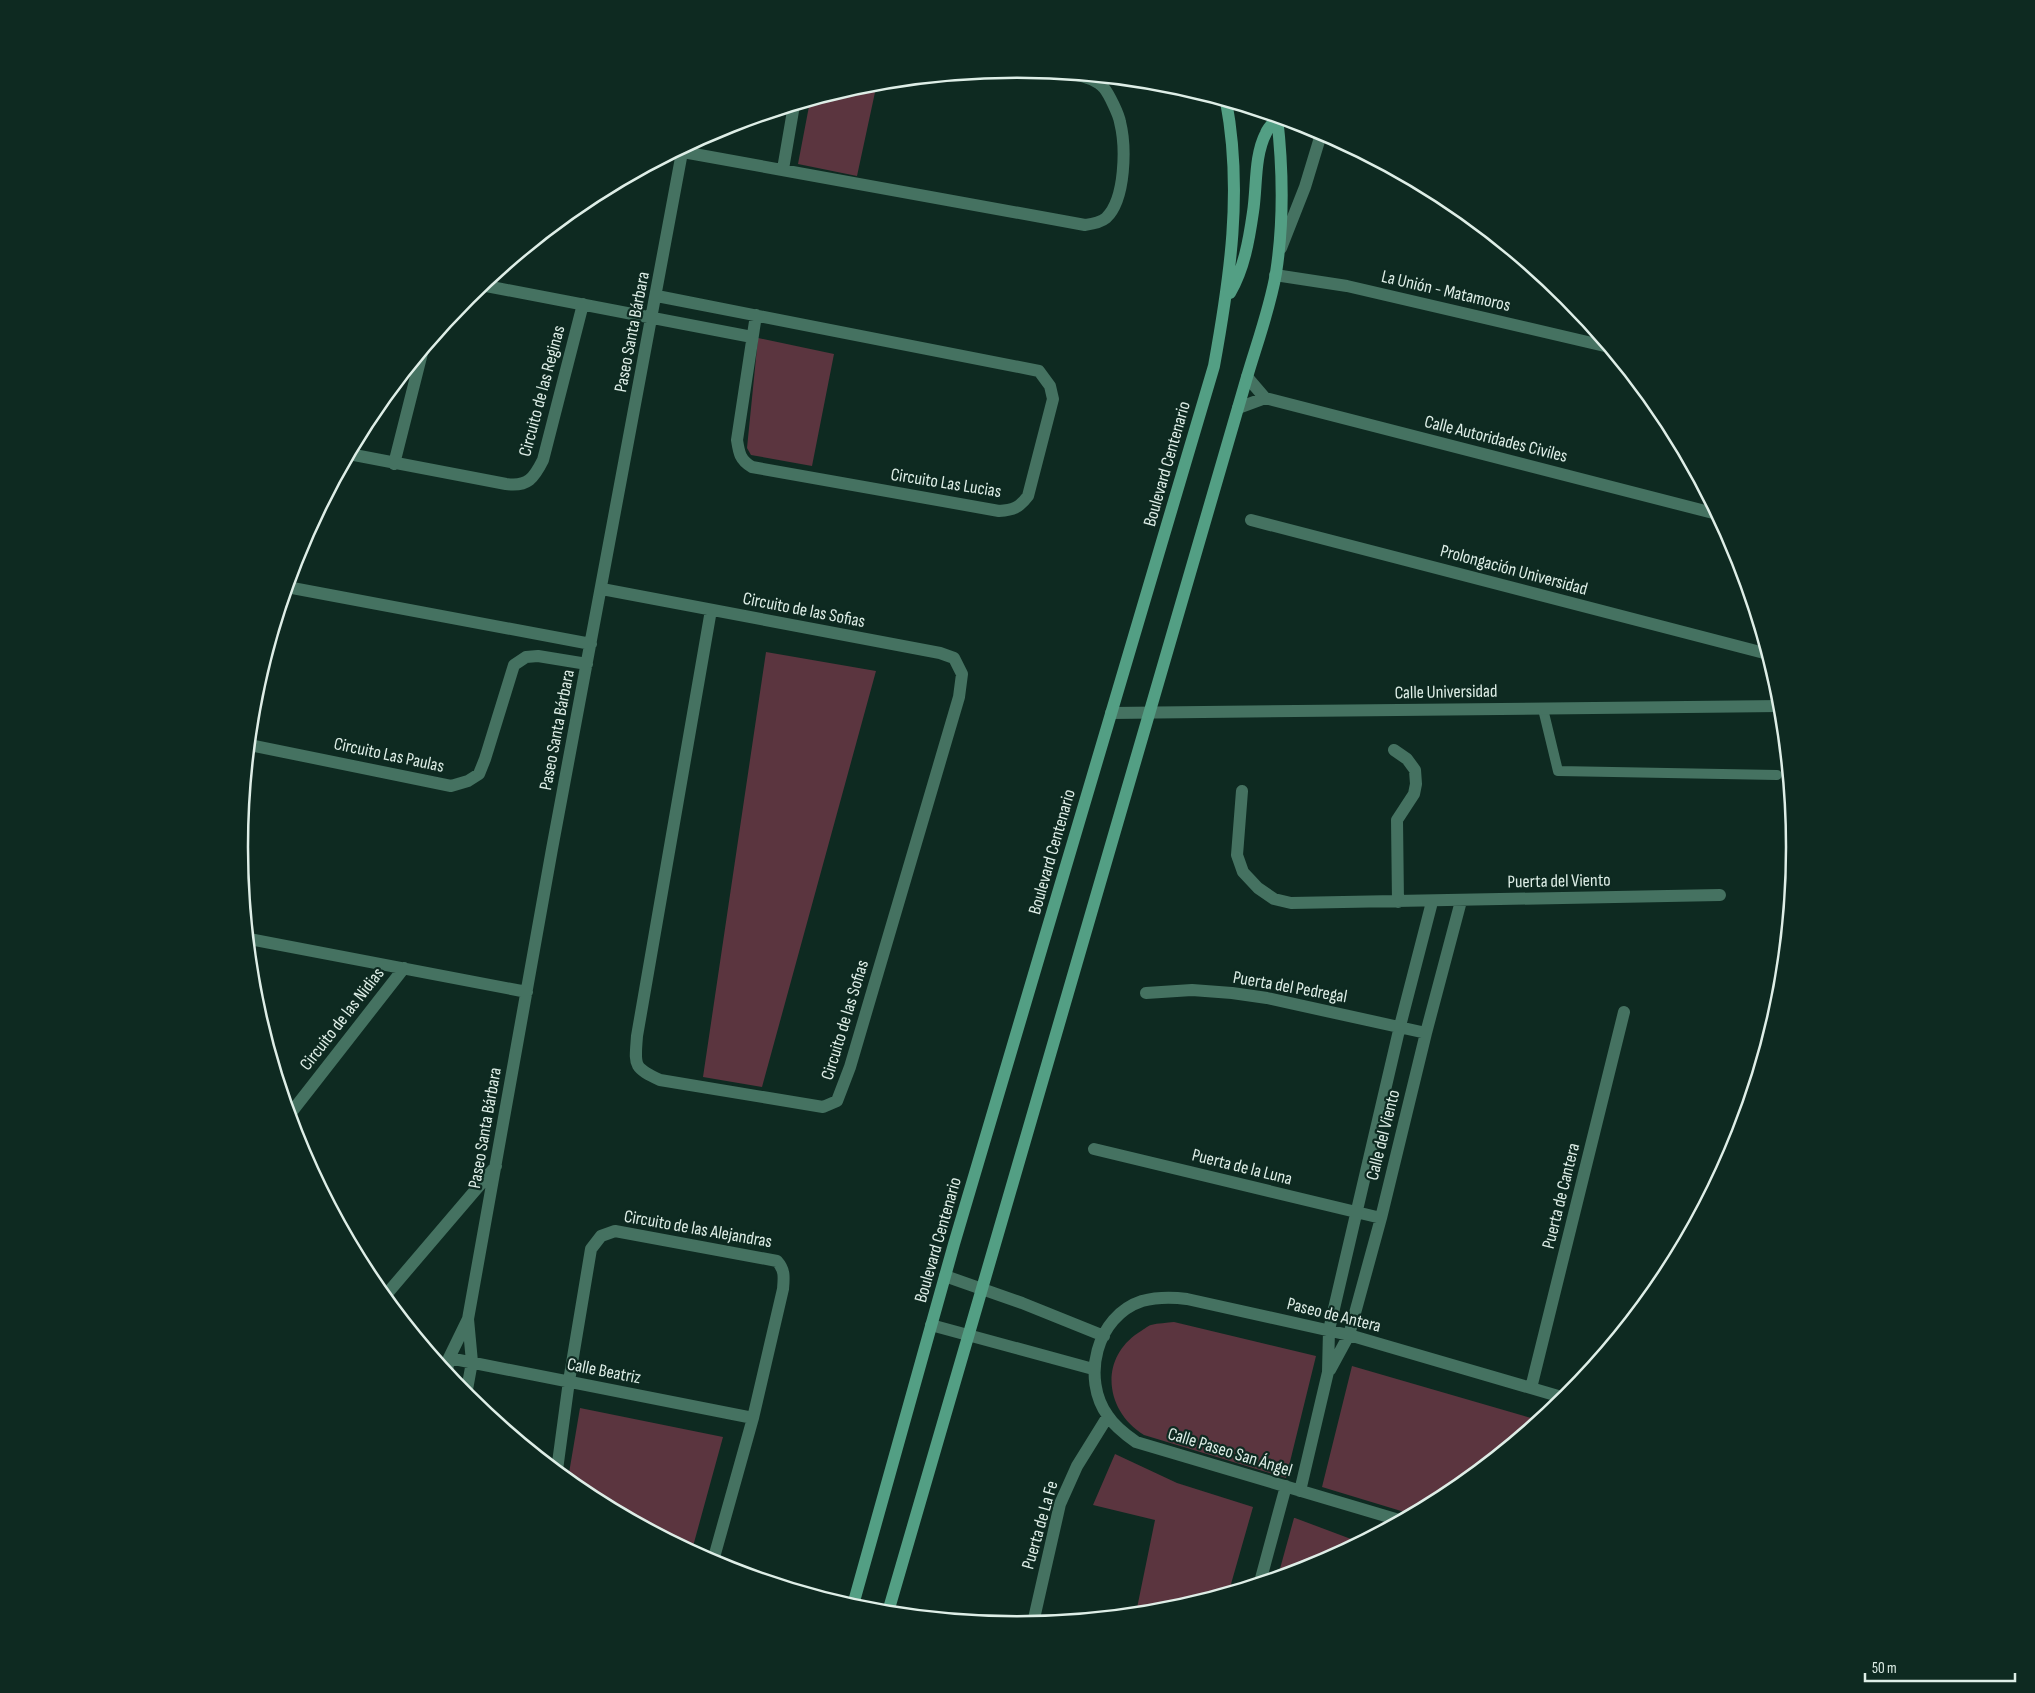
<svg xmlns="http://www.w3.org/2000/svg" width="2035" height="1693" font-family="'Sofia Sans Condensed',sans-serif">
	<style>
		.green { fill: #5b353f }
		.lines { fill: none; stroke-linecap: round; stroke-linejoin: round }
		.service { stroke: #457261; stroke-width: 10 }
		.minor { stroke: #457261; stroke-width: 12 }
		.secondary { stroke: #539f84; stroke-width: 12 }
		.labels { text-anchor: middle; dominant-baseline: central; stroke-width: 4.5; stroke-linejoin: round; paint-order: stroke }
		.street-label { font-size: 18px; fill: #deeee7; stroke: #0e2a21 }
		.rim { fill: none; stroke: #deeee7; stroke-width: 2.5 }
	</style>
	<rect width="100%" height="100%" fill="#0e2a21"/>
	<path class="green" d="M877 83 857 176 798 164 810 101 866 84Z
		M758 338 834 354 812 466 751 455 747 448Z
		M766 652 876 671 762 1087 703 1077Z
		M1174 1322 1316 1356 1286 1478 1144 1435C1106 1412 1098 1360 1138 1333 1142 1331 1147 1326 1151 1325 1158 1323 1167 1323 1174 1322Z
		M1352 1366 1538 1420 1449 1493 1411 1514 1322 1487Z
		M580 1408 723 1437 692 1550 585 1493 568 1479Z
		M1115 1454 1177 1483 1253 1507 1229 1591 1169 1609 1136 1613 1155 1520 1093 1505Z
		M1294 1518H1295L1359 1542 1315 1565 1278 1576Z"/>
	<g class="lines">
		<path class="service" d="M1543 709 1558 771 1777 775"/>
		<path class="minor" d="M683 152 1085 225C1092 224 1100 223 1106 218 1126 199 1126 146 1120 122 1119 115 1109 94 1104 88 1097 79 1083 76 1073 74
			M783 169 794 105
			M1281 248 1305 187 1322 131
			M1275 275 1347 286 1609 347
			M481 285 752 337
			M657 296 1039 371 1050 386 1053 399 1028 496C1019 508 1013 510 999 511L752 467C740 460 739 453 737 440L756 315
			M1247 377 1265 398 1717 514
			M1238 408 1265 398
			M349 454 506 484C528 487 534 478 543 460L583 304
			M394 464 422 353
			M1251 520 1768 654
			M287 587 591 644
			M602 589 940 653 954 658 962 674 959 697 850 1067 837 1101 823 1107 660 1080C632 1067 635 1065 637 1036L711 610
			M1111 713 1781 706
			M250 745 451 786 468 781 479 774 485 759 514 665 526 657 538 656 587 664
			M1394 750 1407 759 1415 770 1416 784 1414 794 1397 820 1398 902
			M1242 791 1237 855 1243 872 1258 888 1274 899 1291 903 1720 895
			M249 939 527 992
			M1146 993 1192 990 1232 993 1267 998 1426 1033
			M290 1114 404 968
			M1094 1149 1381 1218
			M945 1276 1022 1303 1104 1336
			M385 1296 496 1166
			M931 1325 1093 1369
			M449 1358 753 1418
			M1330 1370 1349 1335 1381 1218 1426 1033 1461 901
			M447 1371 449 1358 468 1319
			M1531 1388 1624 1012
			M466 1395 472 1362 468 1319 552 849 683 147
			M557 1470 569 1381 591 1249 601 1236 615 1231 777 1261C785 1270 784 1277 783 1289L753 1418 713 1561
			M1300 1491 1328 1372 1329 1330 1400 1026 1432 902
			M1399 1520 1136 1442C1126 1435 1115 1427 1108 1416 1081 1379 1096 1316 1142 1301 1157 1297 1172 1297 1187 1299L1349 1335 1565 1398
			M1260 1582 1286 1486
			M1033 1623 1060 1504 1077 1466 1108 1416"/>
		<path class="secondary" d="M1230 293C1244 269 1249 240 1253 212 1257 187 1254 156 1266 133 1268 127 1274 122 1278 118
			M853 1605 954 1244 1214 366C1230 278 1243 190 1226 101
			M888 1612 1247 377C1257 343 1270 308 1276 273 1284 221 1283 169 1277 117"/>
	</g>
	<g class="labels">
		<g class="street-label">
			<text transform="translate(1446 291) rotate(13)">La Unión - Matamoros</text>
			<text transform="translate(632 332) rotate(-79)">Paseo Santa Bárbara</text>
			<text transform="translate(542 391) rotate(-75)">Circuito de las Reginas</text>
			<text transform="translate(1496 439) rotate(14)">Calle Autoridades Civiles</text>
			<text transform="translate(1167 464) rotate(-74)">Boulevard Centenario</text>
			<text transform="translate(946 483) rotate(9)">Circuito Las Lucias</text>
			<text transform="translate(1514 570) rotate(15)">Prolongación Universidad</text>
			<text transform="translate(804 610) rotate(11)">Circuito de las Sofias</text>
			<text transform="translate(1446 692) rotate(-1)">Calle Universidad</text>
			<text transform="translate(557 730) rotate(-79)">Paseo Santa Bárbara</text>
			<text transform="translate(389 755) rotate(12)">Circuito Las Paulas</text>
			<text transform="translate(1052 852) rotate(-74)">Boulevard Centenario</text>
			<text transform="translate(1559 881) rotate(-1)">Puerta del Viento</text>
			<text transform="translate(1290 987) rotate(10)">Puerta del Pedregal</text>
			<text transform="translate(342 1019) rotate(-52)">Circuito de las Nidias</text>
			<text transform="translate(845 1020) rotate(-73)">Circuito de las Sofias</text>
			<text transform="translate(485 1128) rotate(-80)">Paseo Santa Bárbara</text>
			<text transform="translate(1383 1135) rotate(-76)">Calle del Viento</text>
			<text transform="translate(1242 1167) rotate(14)">Puerta de la Luna</text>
			<text transform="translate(1561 1196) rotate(-76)">Puerta de Cantera</text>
			<text transform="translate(698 1229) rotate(10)">Circuito de las Alejandras</text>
			<text transform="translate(938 1240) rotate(-74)">Boulevard Centenario</text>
			<text transform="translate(1334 1315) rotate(14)">Paseo de Antera</text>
			<text transform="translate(604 1371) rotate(11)">Calle Beatriz</text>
			<text transform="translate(1230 1452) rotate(17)">Calle Paseo San Ángel</text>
			<text transform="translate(1040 1525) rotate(-74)">Puerta de La Fe</text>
		</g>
	</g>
	<path d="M0 0H2035V1693H0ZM248 847a769 769 0 1 1 1538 0a769 769 0 1 1-1538 0Z" fill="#0e2a21" fill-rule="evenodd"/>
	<path class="rim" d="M248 847a769 769 0 1 1 1538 0a769 769 0 1 1-1538 0Z"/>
	<path d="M1865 1673v8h150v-8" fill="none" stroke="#deeee7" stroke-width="2.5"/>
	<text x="1872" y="1673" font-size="15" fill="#deeee7" stroke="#0e2a21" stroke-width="4" paint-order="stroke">50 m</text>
</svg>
